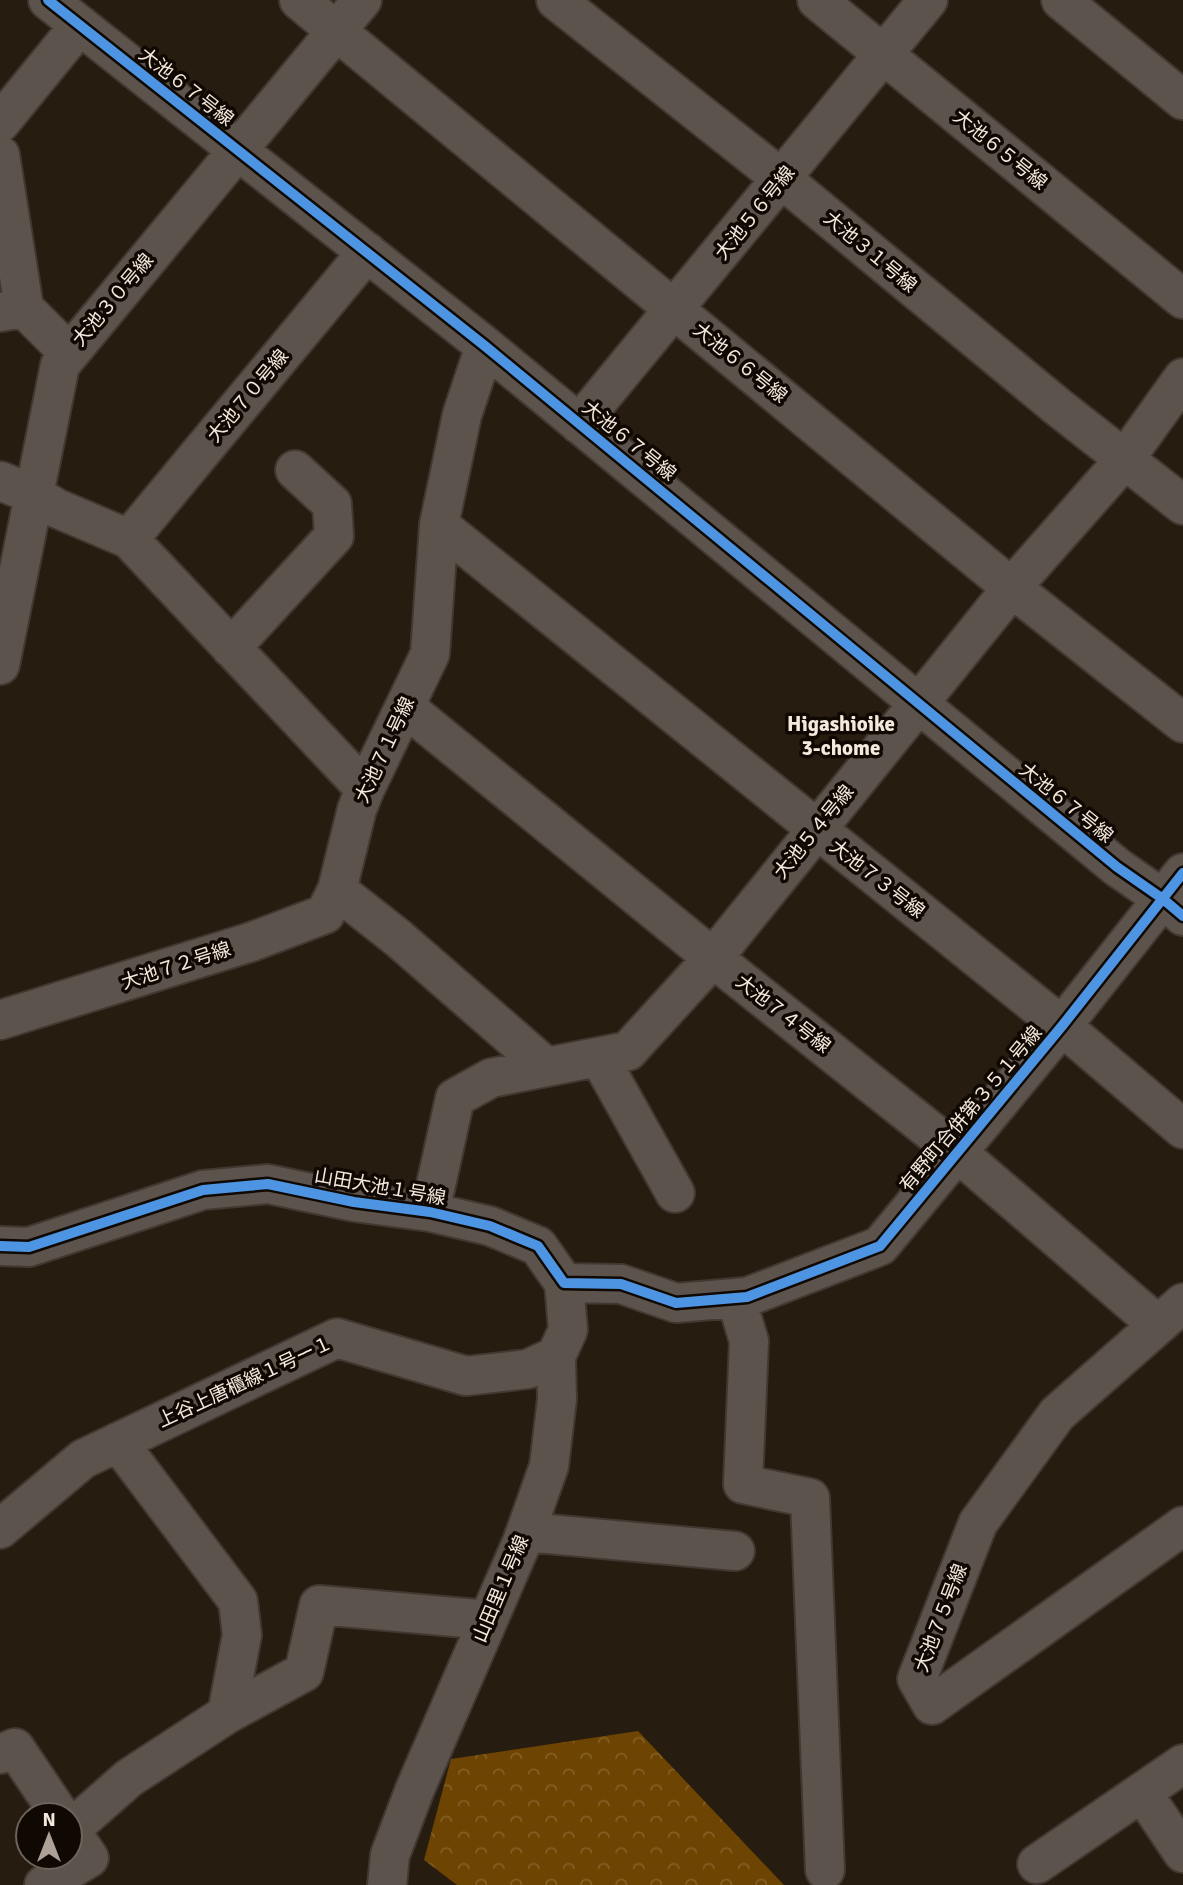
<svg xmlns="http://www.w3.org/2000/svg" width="1183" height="1885" font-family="Signika,'Noto Sans JP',sans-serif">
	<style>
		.forest { fill: url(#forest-crowns) }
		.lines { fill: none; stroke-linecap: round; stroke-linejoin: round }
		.minor-casing { stroke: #413931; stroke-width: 42 }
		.minor { stroke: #5c544c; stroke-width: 38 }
		.cycleway-casing { stroke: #100903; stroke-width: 15 }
		.cycleway { stroke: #4d94e3; stroke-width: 10 }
		.labels { text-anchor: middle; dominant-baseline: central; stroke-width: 7; stroke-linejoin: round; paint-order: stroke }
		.street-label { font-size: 19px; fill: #f5e9dd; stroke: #100903 }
		.neighbourhood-label { font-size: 21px; font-weight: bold; fill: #f5e9dd; stroke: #100903 }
	</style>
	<defs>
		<pattern id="forest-crowns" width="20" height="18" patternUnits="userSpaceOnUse" patternTransform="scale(1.75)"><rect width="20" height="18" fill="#6e4402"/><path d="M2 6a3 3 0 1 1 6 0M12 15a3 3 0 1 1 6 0" fill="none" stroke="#835f26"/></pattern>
	</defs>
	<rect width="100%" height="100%" fill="#261c10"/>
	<path class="forest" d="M638 1731 784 1885H457L424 1860 451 1759Z"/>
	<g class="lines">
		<g class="minor-casing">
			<path id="minor" d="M48 0 485 346 1117 867 1163 899 1183 916
				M299 0 1012 588 1183 723
				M556 0 782 179 1058 407 1183 505
				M817 0 1183 299
				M1061 0 1183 100
				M0 123 80 25
				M0 155 24 308 0 312
				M24 308 69 353
				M485 346 462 415 439 525 430 654 365 789 357 809 337 890 398 938 545 1066
				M579 424 928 0
				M0 481 35 495 56 508 129 539
				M439 525 1062 1026 1183 1129
				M231 648 334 536 332 504 295 470
				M0 665 60 365 362 0
				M405 707 713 958 957 1152 1158 1325
				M365 789 129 539 367 252
				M0 1020 251 942 325 914 337 890
				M599 1057 675 1193
				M430 1212 455 1098 491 1078 628 1051 713 958 1020 578 1125 459 1183 378
				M0 1246 29 1247 203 1190 268 1184 354 1202 430 1212 490 1226 538 1246 564 1283 621 1284 676 1303 747 1297 880 1246 1062 1026 1183 873
				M736 1298 749 1341 743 1484 810 1498 825 1870
				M1183 1303 1057 1414 978 1523 917 1679 932 1705 1183 1526
				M118 1442 238 1601 242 1635 227 1714 304 1672 319 1605 488 1620
				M0 1529 83 1459 337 1338 466 1376 528 1369 556 1356
				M526 1532 735 1551
				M0 1754 15 1748 60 1815
				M1142 1792 1183 1853
				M70 1830 129 1778 227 1714
				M1037 1864 1183 1764
				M44 1885 89 1858 70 1830
				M387 1885 390 1855 415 1789 522 1542 549 1466 557 1399 556 1356 568 1330 564 1283"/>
		</g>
		<use href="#minor" class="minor"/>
		<g class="cycleway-casing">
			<path id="cycleway" d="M48 0 485 346 1117 867 1163 899 1183 916
				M0 1246 29 1247 203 1190 268 1184 354 1202 430 1212 490 1226 538 1246 564 1283 621 1284 676 1303 747 1297 880 1246 1062 1026 1183 873"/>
		</g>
		<use href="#cycleway" class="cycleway"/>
	</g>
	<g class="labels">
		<g class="street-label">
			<text transform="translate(186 87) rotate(38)">大池６７号線</text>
			<text transform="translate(1000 150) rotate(39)">大池６５号線</text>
			<text transform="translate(755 213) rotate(-51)">大池５６号線</text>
			<text transform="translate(870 252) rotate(40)">大池３１号線</text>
			<text transform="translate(113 300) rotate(-50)">大池３０号線</text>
			<text transform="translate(740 363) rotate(39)">大池６６号線</text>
			<text transform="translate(248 396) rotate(-50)">大池７０号線</text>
			<text transform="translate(629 441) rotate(39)">大池６７号線</text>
			<text transform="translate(385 750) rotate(-65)">大池７１号線</text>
			<text transform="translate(1066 803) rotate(39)">大池６７号線</text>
			<text transform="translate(814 832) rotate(-51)">大池５４号線</text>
			<text transform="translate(877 879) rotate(38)">大池７３号線</text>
			<text transform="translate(176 966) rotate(-18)">大池７２号線</text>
			<text transform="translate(783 1014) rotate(38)">大池７４号線</text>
			<text transform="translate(971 1109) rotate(-50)">有野町合併第３５１号線</text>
			<text transform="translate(380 1187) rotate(10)">山田大池１号線</text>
			<text transform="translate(245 1382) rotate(-25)">上谷上唐櫃線１号ー１</text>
			<text transform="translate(501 1589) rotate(-67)">山田里１号線</text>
			<text transform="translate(941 1618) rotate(-69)">大池７５号線</text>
		</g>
		<g class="neighbourhood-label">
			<text x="841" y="724">Higashioike<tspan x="841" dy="24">3-chome</tspan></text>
		</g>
	</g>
	<g transform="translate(49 1836)"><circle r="33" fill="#100903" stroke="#6c635a" stroke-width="2"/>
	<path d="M0-5L12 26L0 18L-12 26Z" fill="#ada195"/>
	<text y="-10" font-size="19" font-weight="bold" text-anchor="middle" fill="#f5e9dd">N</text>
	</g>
</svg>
